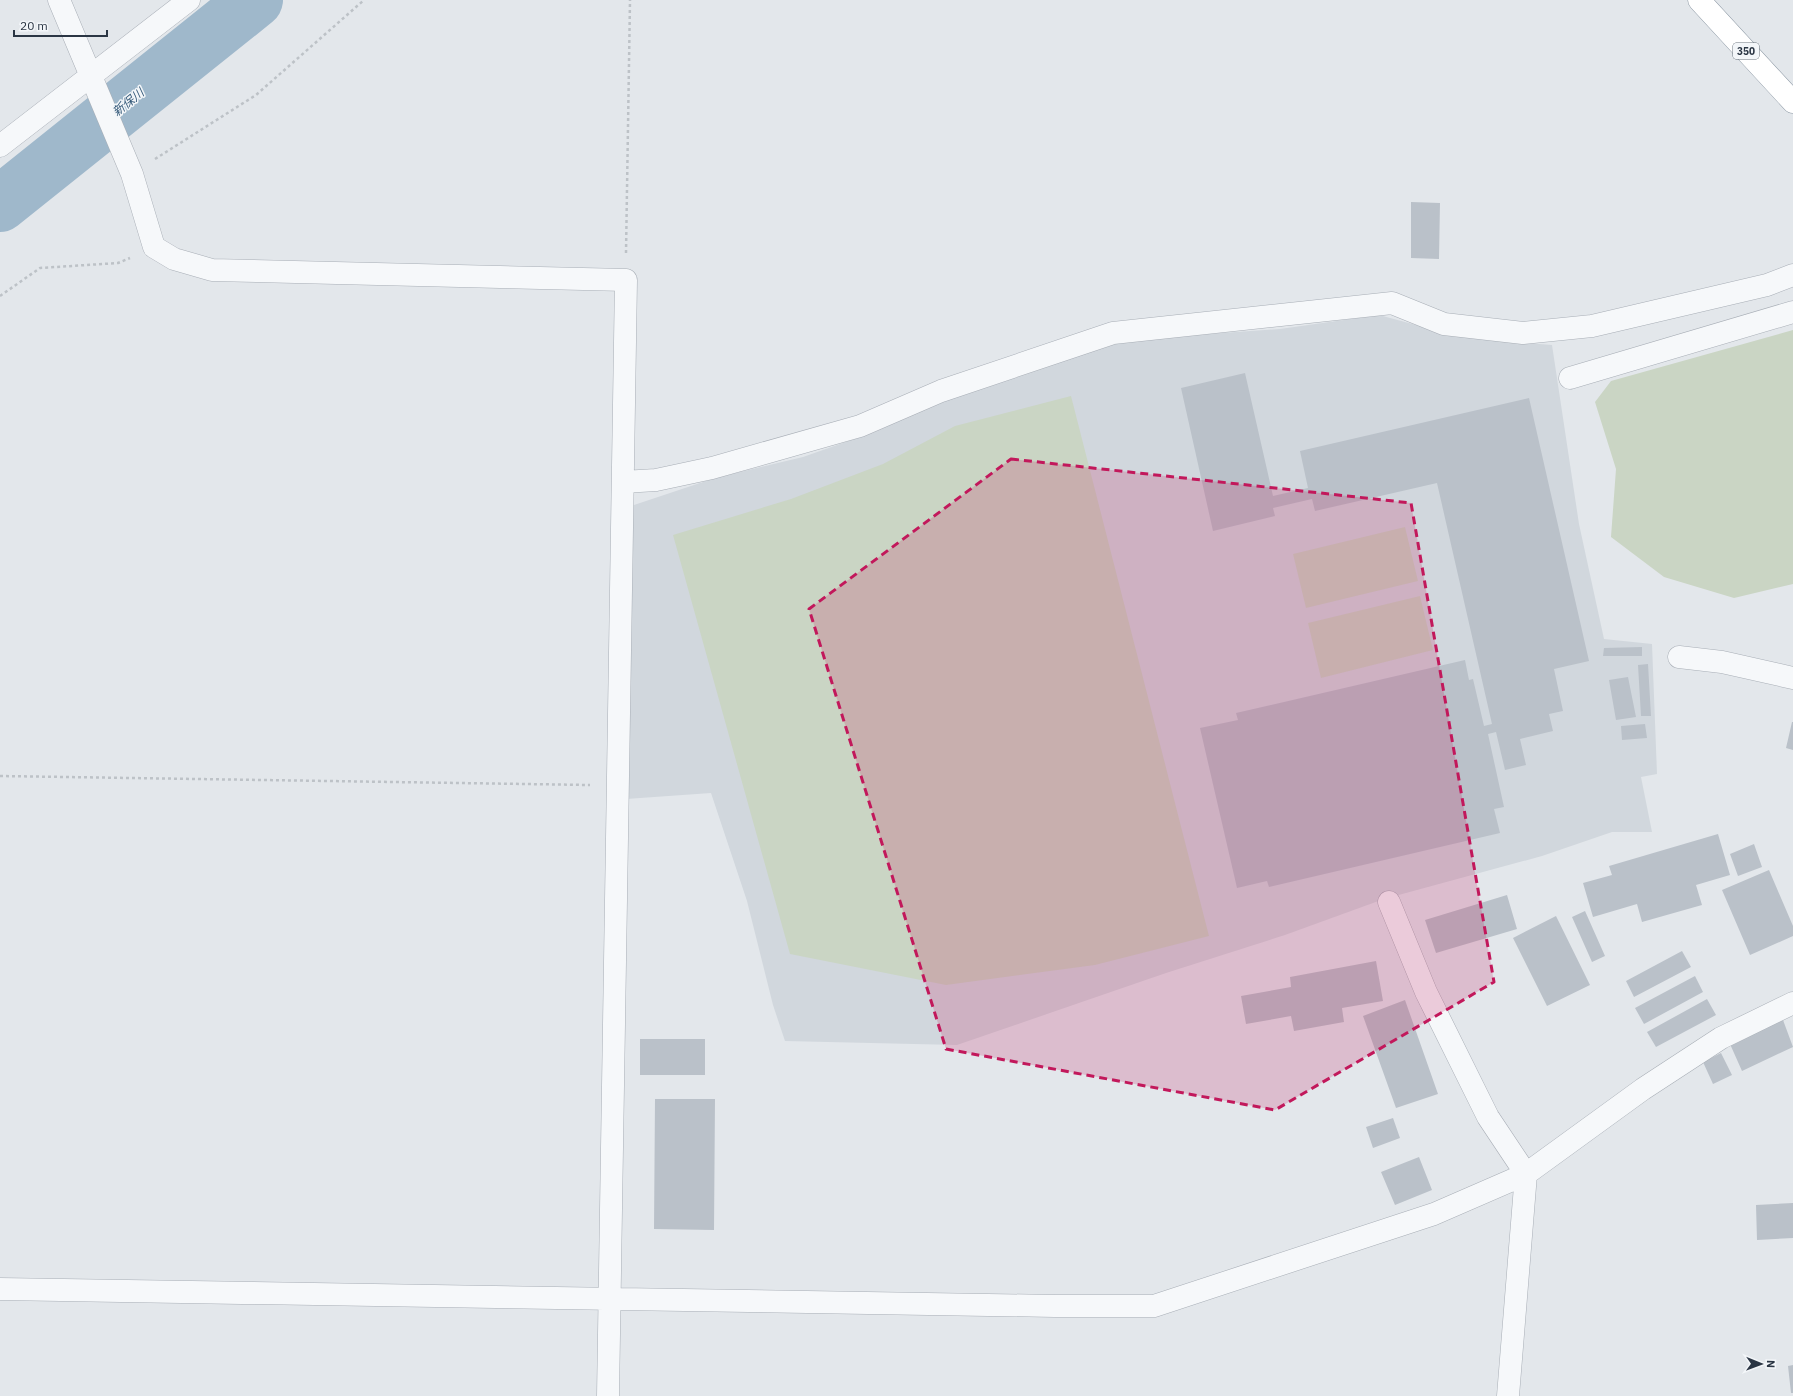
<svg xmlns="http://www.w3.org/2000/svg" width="1793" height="1396" font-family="'IBM Plex Sans','Noto Sans JP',sans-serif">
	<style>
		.built { fill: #d1d7dd }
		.green { fill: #cad5c4 }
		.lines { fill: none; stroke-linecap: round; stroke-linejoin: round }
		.river { stroke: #9fb8cb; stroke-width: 56 }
		.building { fill: #bac1c9 }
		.minor-casing { stroke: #a8aeb6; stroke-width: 23 }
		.highway-casing { stroke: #8a96a2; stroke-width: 23 }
		.path { stroke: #bdc2c7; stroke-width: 2.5; stroke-dasharray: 3 3; stroke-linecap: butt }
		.minor { stroke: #f6f8fa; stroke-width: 22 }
		.highway { stroke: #fff; stroke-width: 22 }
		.marked { fill: #c2185b; fill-opacity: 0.2; stroke: #c2185b; stroke-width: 3; stroke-dasharray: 8 5; stroke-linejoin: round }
		.labels { text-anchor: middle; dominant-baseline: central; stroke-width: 3; stroke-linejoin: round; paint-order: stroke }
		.shield { fill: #f3f6f9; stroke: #67707a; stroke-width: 1 }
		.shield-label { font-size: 10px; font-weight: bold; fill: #2b3644 }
		.water-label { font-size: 12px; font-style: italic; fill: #345979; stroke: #f3f6f9 }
	</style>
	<rect width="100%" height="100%" fill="#e3e7eb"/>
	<path class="built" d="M1379 315 1442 332 1492 340 1552 345 1579 524 1604 639 1652 644 1657 774 1641 777 1652 832H1612L1542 856 1384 899 1285 935 1166 973 957 1045 785 1041 773 1005 747 901 711 793 626 799 628 507 715 478 803 457 877 431 923 402 1121 340 1280 329Z"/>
	<path class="green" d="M1793 330V584L1734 598 1664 577 1611 537 1616 469 1595 402 1611 381Z
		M1071 396 1209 936 1095 965 946 985 790 954 673 535 791 499 883 464 955 426Z
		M1405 527 1418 581 1306 608 1293 554Z
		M1420 596 1433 650 1321 678 1308 623Z"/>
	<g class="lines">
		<path class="river" d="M0 204 255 0"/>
	</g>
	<path class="building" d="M1411 202 1440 203 1439 259 1411 258Z
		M1245 373 1273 496 1308 488 1300 451 1529 398 1589 661 1554 669 1563 711 1549 714 1553 731 1520 739 1526 765 1505 770 1496 732 1488 734 1504 807 1494 809 1500 833 1269 887 1267 881 1237 888 1200 728 1238 720 1236 713 1465 660 1469 680 1473 679 1484 726 1492 724 1437 483 1315 511 1312 499 1273 508 1275 516 1213 531 1181 388Z
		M1642 647V656H1603L1604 648Z
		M1648 664 1651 716H1641L1638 665Z
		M1628 677 1636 717 1616 720 1609 680Z
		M1792 722H1793V750L1786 748Z
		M1645 724 1647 738 1622 740 1621 726Z
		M1718 834 1730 875 1696 885 1702 905 1642 922 1637 904 1593 917 1583 883 1612 875 1609 866Z
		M1754 844 1762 867 1738 876 1730 854Z
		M1769 870 1793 926V936L1750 955 1722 890Z
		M1507 895 1517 929 1436 953 1425 920Z
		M1585 911 1605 956 1592 962 1572 917Z
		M1556 916 1590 985 1547 1006 1513 938Z
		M1682 951 1691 967 1634 997 1626 981Z
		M1376 961 1383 1001 1342 1008 1344 1022 1294 1031 1291 1016 1246 1024 1241 996 1291 987 1290 977Z
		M1695 976 1703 992 1644 1024 1635 1008Z
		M1707 999 1716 1015 1656 1047 1647 1032Z
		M1405 1000 1438 1094 1396 1108 1363 1016Z
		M1783 1020 1793 1047 1742 1071 1730 1044Z
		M640 1039H705V1075H640Z
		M1721 1053 1732 1075 1713 1084 1703 1062Z
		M655 1099H715L714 1230 654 1229Z
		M1393 1118 1400 1138 1373 1148 1366 1127Z
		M1419 1157 1432 1190 1395 1205 1381 1172Z
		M1793 1203V1238L1757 1240 1756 1205Z
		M1793 1365V1393H1791L1788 1366Z"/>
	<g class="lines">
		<g class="minor-casing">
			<path id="minor" d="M59 0 132 174 154 247 174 259 212 270 626 280 608 1396
				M0 146 189 0
				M1570 378 1793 312
				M623 482 656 480 712 468 860 426 941 391 1113 333 1392 303 1444 324 1523 333 1592 326 1767 285 1793 275
				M1679 657 1722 662 1793 678
				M1389 902 1426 992 1488 1117 1526 1174 1508 1396
				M0 1289 1055 1306H1154L1434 1214 1526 1174 1643 1089 1721 1038 1793 1003"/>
		</g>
		<g class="highway-casing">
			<path id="highway" d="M1699 0 1793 102"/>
		</g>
		<path class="path" d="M155 159 256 95 364 0
			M626 253 630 0
			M0 296 40 268 118 263 130 258
			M0 776 590 785"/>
		<use href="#minor" class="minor"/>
		<use href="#highway" class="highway"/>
	</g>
	<path class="marked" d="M1011 459 1411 503 1494 982 1275 1110 946 1049 809 609Z"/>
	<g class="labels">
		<rect class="shield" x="1733" y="43" width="26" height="16" rx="3"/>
		<g class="shield-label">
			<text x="1746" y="51">350</text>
		</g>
		<g class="water-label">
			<text transform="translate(128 102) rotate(-39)">新保川</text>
		</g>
	</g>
	<g transform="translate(1761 1364) rotate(91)" stroke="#f3f6f9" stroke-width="3" paint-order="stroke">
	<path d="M0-3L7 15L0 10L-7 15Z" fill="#2b3644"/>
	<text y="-6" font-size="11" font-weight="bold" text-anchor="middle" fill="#2b3644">N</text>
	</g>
	<path d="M14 30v6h93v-6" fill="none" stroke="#2b3644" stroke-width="2"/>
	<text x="20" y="30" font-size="12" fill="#2b3644" stroke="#f3f6f9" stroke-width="3" paint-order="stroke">20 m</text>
</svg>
